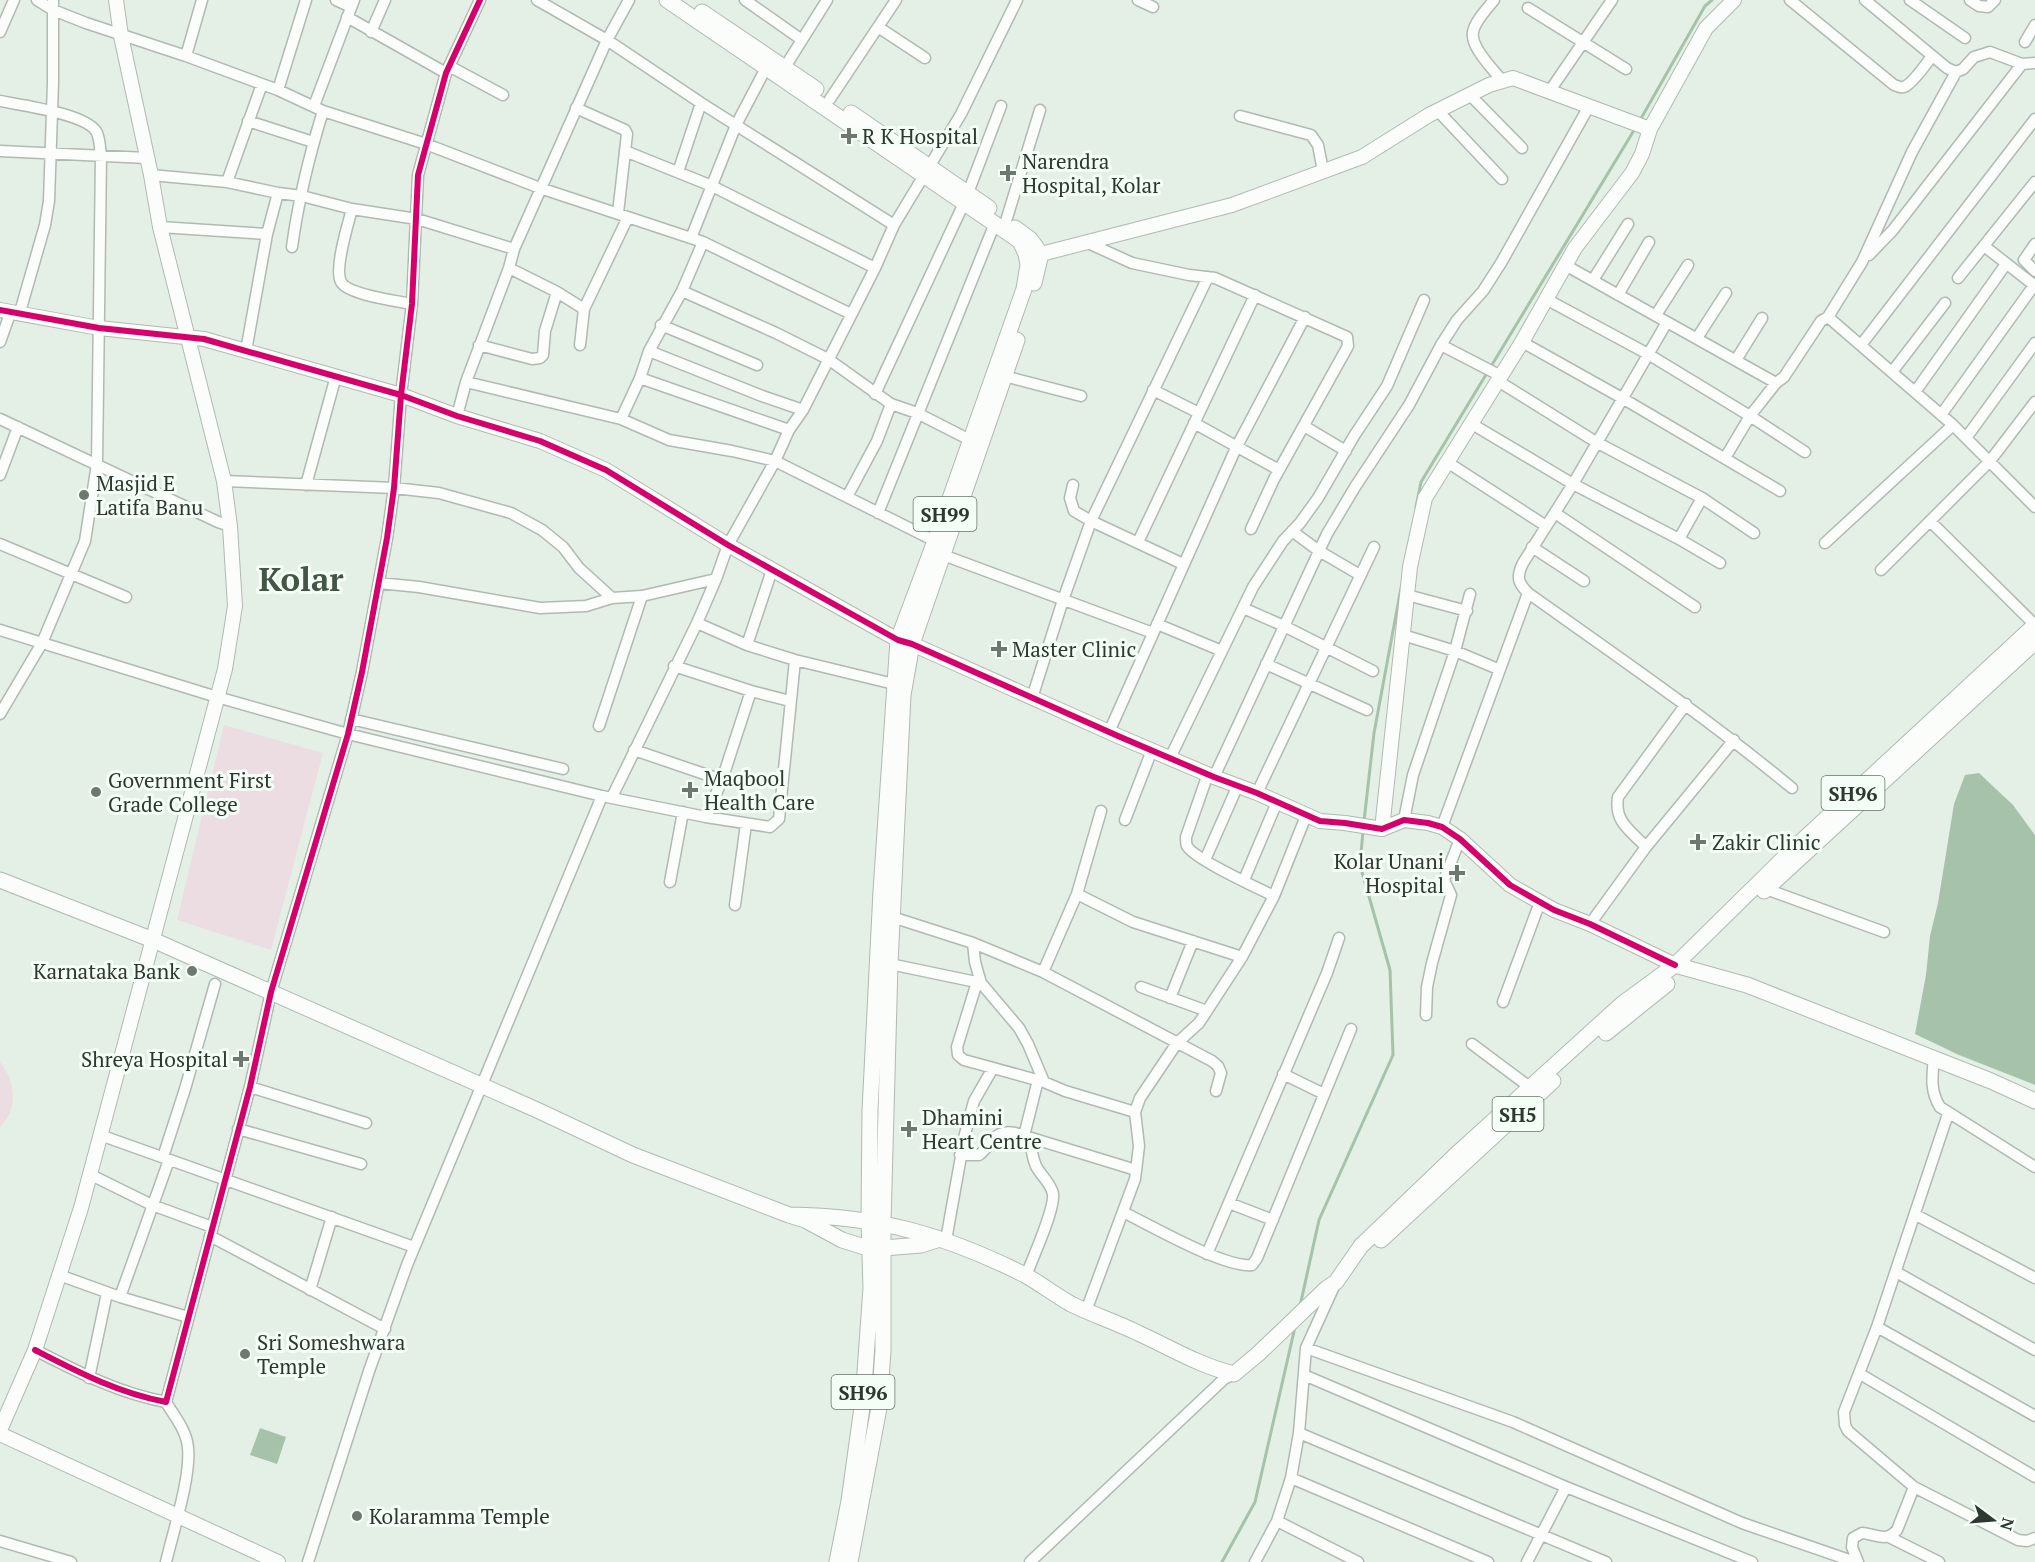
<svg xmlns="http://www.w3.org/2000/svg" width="2035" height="1562" font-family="'PT Serif',serif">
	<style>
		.green { fill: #ecdde3 }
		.water { fill: #a6c2aa }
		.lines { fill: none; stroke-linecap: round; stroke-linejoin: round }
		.stream { stroke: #a6c2aa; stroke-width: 3 }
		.street-casing { stroke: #b0b9b2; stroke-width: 13 }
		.secondary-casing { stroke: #b0b9b2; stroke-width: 16 }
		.primary-casing { stroke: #b0b9b2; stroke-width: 17 }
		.street { stroke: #fbfdfb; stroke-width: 10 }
		.secondary { stroke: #fbfdfb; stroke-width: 14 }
		.primary { stroke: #fbfdfb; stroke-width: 15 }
		.cycleway-casing { stroke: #f5fef6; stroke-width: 10 }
		.cycleway { stroke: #d6006c; stroke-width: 6 }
		.poi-dot { fill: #6e7870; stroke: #f5fef6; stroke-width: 2 }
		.labels { text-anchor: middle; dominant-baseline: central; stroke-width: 6; stroke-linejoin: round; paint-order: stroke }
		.shield { fill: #f5fef6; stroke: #6a736b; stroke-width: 1.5 }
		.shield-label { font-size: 20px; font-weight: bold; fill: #2f3830 }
		.poi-label { font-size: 21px; fill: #2f3830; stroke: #f5fef6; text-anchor: start }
		.town-label { font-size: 33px; font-weight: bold; fill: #435646; stroke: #f5fef6 }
	</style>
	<rect width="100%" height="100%" fill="#e4f0e6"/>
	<path class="green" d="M224 725 323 753 271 950 177 920Z
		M0 1062C15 1080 19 1109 0 1127Z"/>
	<path class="water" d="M1979 773 2013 805 2035 835V1085L1959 1055 1915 1034 1926 975 1930 936 1938 903 1954 804 1965 775Z
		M260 1428 286 1437 277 1464 250 1455Z"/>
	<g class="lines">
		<path class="stream" d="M1639 122 1705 6 1712 0
			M1416 507 1421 482 1636 127
			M1364 821 1374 733 1401 588
			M1300 1306 1319 1220 1393 1055 1390 970 1360 865 1363 831
			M1222 1562 1255 1502 1295 1327"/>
		<g class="street-casing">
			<path id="street" d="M37 0 53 10 86 23 186 56 278 90 323 111 426 144 540 188 703 242 851 314
				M336 0 351 7
				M537 0 607 40 701 103 894 225
				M745 0 802 40
				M1138 0 1153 7
				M1494 0C1487 9 1475 21 1473 32 1470 47 1494 70 1502 81
				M1790 0 1894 85C1898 86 1900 88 1904 87 1912 84 1927 63 1932 56
				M1865 0 1947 68 1956 72 1963 69 1974 57 1990 52 2022 64 2035 63
				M1910 0 1965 38
				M1970 0 1979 6 1988 7 1995 0
				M1528 8 1626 69
				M347 17 446 73
				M878 27 925 58
				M0 32 14 0
				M371 32 385 0
				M2025 42 2035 25
				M186 56 202 0
				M449 66 503 95
				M785 67 827 0
				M278 90 306 0
				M1549 92 1612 0
				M1470 95 1522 148
				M830 99 896 0
				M0 101C20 105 89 114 97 133 100 140 100 149 101 156L97 464 85 541 42 643 0 714
				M314 106 354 0
				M576 108 625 130 627 134 618 213
				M1438 111 1502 179
				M1240 116 1311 135 1318 145 1323 171
				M248 121 313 142
				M0 151 147 158
				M625 151 712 186 875 268
				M678 172 701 103
				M151 175 227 182 278 193 302 196 352 209 417 219 514 249
				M227 182 262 84
				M968 193 1001 106
				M352 209C348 224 334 269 341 282 348 295 398 301 412 304
				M1006 221 1040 110
				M160 227 267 234
				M691 238 736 125 766 68
				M703 242 682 291 649 351 640 378 621 419 669 440 732 451 775 461 935 541
				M1086 242 1132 263 1189 275 1215 278 1347 337 1348 346 1274 479 1251 529
				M2035 244 2024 260 2035 271
				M1984 246 2034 285
				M292 247C298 203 310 153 323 111
				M1869 255 1893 230 2022 64
				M1565 265 1776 383 1784 377 1821 321 1828 317 1953 425 2035 507
				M509 268 557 292 584 309
				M1958 278 2035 182
				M1593 280 1628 224
				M682 291 776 333 828 359 891 404 917 413 970 440
				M1618 295 1649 242
				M1546 299 1648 354 1750 416 1805 452
				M20 312 45 225 49 201 53 82V0
				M1656 315 1688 265
				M1828 317 1862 262 1912 152 1956 72
				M1667 322 1573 484 1523 563C1516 577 1518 583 1528 593 1617 656 1707 718 1792 788
				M661 325 757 365
				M1697 338 1726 293
				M0 342 11 311
				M1522 342 1622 398 1780 491
				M479 345 532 359 540 358 543 355 545 331 557 292
				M580 345 584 309 628 217
				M1441 345 1501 376
				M1861 345 2035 119
				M246 351 267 234 278 193
				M649 351 762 396 803 410
				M1736 360 1762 318
				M1892 372 1945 303
				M1004 376 1081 396
				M640 378 789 430
				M1498 381 1596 442 1702 498 1754 533
				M466 382 621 419
				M1153 390 1199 413
				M1915 392 2006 264
				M875 394 964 203
				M1941 415 2035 284
				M457 416 466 382 509 268 514 249 607 40 629 0
				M0 419 218 522 230 526
				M1194 423 1279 470
				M1472 424 1573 484 1679 539 1720 563
				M1304 426 1346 451
				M1966 438 2035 343
				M1725 458 1750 416 1776 383
				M1447 462 1546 526
				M0 475 18 427
				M224 481 394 488 439 493 511 513 542 530 563 547 579 568 612 598
				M306 485 336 376
				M1073 485 1070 498 1074 511 1091 521 1183 564
				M847 497 877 441 891 404
				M878 513 995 223
				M1555 513 1695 607
				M1930 521 2035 625
				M1292 531 1319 551 1360 575
				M1679 539 1702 498
				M1138 542 1255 295
				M1825 543 1953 425
				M0 544 126 597
				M1532 547 1584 581
				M943 555 1153 633
				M1881 570 1990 461 2035 402
				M379 583 419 587 540 608 586 606 612 598 642 596 716 579
				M1407 595 1467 611
				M1243 608 1284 626 1373 671
				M697 623 747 645 795 660 894 684
				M1157 624 1222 651
				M0 630 217 697 348 734 602 796 706 817 770 827 779 819 795 660
				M1403 635 1455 651 1498 669
				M747 645 772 570
				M1266 664 1367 710
				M674 666 751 691 790 701
				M1032 698 1063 600 1091 521 1208 277
				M351 719 563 769
				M599 726 642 596
				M1109 732 1236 448 1305 317
				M634 750 722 780
				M1170 758 1253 587 1283 541 1300 523 1318 498 1354 436 1387 386 1424 300
				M1208 774 1186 837C1186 840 1186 844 1187 846 1194 859 1258 888 1274 896
				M1214 777 1327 534 1355 487 1409 405 1441 345 1457 320 1483 291 1501 263 1588 108
				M1257 793 1374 547
				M612 797 697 623 716 579 728 545 775 461 789 430 803 410 875 268 894 225 961 114 1017 0
				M706 817 722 780 751 691
				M1125 820 1152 750
				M1404 820 1413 775 1455 651 1470 594
				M1442 827 1528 593
				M1646 847C1630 830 1614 822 1618 797L1686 704
				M1205 860 1238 785
				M1244 880 1277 802
				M670 882 683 812
				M1766 889 1884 932
				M1077 894 1133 922 1242 957
				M735 905 746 824
				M892 917 973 943 1043 972 1212 1061 1218 1066 1221 1073 1216 1091
				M1590 924 1646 847 1734 740
				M973 943 975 962 981 983 1019 1028 1028 1044 1044 1082 1065 1091 1135 1112
				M890 964 981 983
				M1043 972 1077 894 1101 811
				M977 982 957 1047 958 1055 964 1060 1044 1082
				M1141 987 1207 1011
				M1170 998 1193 941
				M1503 1002 1540 902
				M1426 1015 1427 987 1432 963 1451 895 1444 880 1460 839
				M1472 1044 1531 1088
				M1934 1058C1932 1077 1930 1091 1940 1107L2035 1167
				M1283 1074 1324 1094
				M250 1087 366 1123
				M1948 1114 1877 1327 1844 1412 1845 1425 1848 1431 1914 1487 2018 1540 2027 1541 2035 1538
				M238 1129 361 1164
				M100 1135 414 1247
				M1024 1136 1038 1080
				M960 1155H979C994 1143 993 1129 1015 1133L1136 1170
				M163 1157 185 1089 215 984
				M89 1174 152 1205 212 1227
				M1229 1203 1273 1220
				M1123 1212C1150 1225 1224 1268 1252 1265L1257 1258 1351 1029
				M1916 1215 2035 1278
				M210 1236 385 1329
				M946 1240 965 1134 974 1101 993 1068
				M1207 1254 1327 973 1339 938
				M1896 1272 2035 1350
				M59 1275 120 1297 188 1317
				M1026 1276C1032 1259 1055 1210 1053 1194 1051 1183 1041 1176 1036 1166 1032 1157 1031 1147 1031 1138
				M310 1290 332 1217
				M120 1297 169 1160
				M1086 1311 1135 1179 1139 1146 1135 1112 1140 1098 1177 1043 1199 1023 1242 957 1274 896 1306 816
				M1877 1327 2035 1416
				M1306 1348 1513 1422 1742 1523 1855 1562
				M35 1350C78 1372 118 1393 166 1402L250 1087 271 992 348 734 362 672 387 538 394 488 401 395 412 304 418 175 446 73 480 0
				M1860 1374 2035 1477
				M1304 1375 1566 1487 1752 1562
				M89 1378 107 1293
				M166 1402C174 1416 187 1431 188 1448 191 1477 173 1532 166 1562
				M1299 1433 1606 1562
				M1291 1478 1488 1562
				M1277 1521 1358 1562
				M1889 1537 1939 1562
				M0 1541 71 1562
				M308 1562 369 1371 407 1265 602 796
				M1030 1562 1224 1379 1234 1374
				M1255 1562 1277 1521 1291 1478 1299 1433 1306 1348 1336 1282
				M1527 1562 1566 1487
				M1858 1562 1852 1547 1853 1538 1862 1533C1876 1534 1886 1543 1897 1530L1914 1487"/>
		</g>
		<g class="secondary-casing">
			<path id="secondary" d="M1041 254 1232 205 1362 157 1429 115 1489 85 1513 78 1650 129 1706 28 1734 0
				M0 310 99 328 204 339 401 395 457 416 540 441 606 470 728 545 898 640 912 644 1118 736 1214 777 1257 793 1320 821 1345 823 1382 829 1404 820 1428 823 1442 827 1460 839 1510 885 1554 910 1590 924 1675 965
				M1382 829 1410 567 1425 498 1522 342 1575 248 1632 173 1642 154 1650 129
				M0 1430 35 1350 81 1208 225 669 235 606 230 526 224 481 160 227 151 175 121 36 116 0
				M0 1434 278 1562"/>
		</g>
		<g class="primary-casing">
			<path id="primary" d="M667 0 1020 241 1026 254 1028 265 1024 289 935 541 898 640 881 891 870 1111 869 1221 871 1288 863 1400 849 1501 837 1562
				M702 12 816 89
				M851 113 989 208
				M1015 228 1030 239 1041 254 1034 283
				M0 880 153 940 537 1110 633 1155 789 1215 805 1220 842 1240 871 1249 921 1245 940 1239
				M1764 891 2035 642
				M1675 965 1747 985 1991 1081 2035 1101
				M1606 1033 1667 984
				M789 1215C879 1216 945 1235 1025 1275 1041 1284 1055 1295 1071 1304 1093 1315 1116 1322 1138 1333 1171 1348 1198 1365 1234 1374L1258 1354 1327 1288 1336 1282 1361 1246 1460 1151 1622 1004 1675 965 1790 852 2035 625
				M1381 1240 1553 1081
				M850 1562 879 1408 883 1350V1223L890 964 903 695 912 644 1017 340"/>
		</g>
		<use href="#street" class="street"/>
		<use href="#secondary" class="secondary"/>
		<use href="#primary" class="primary"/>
		<g class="cycleway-casing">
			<path id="cycleway" d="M0 310 99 328 204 339 401 395 457 416 540 441 606 470 728 545 898 640 912 644 1118 736 1214 777 1257 793 1320 821 1345 823 1382 829 1404 820 1428 823 1442 827 1460 839 1510 885 1554 910 1590 924 1675 965
				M35 1350C78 1372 118 1393 166 1402L250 1087 271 992 348 734 362 672 387 538 394 488 401 395 412 304 418 175 446 73 480 0"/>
		</g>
		<use href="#cycleway" class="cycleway"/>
	</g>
	<g class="poi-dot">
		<path d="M846 127h6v6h6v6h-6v6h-6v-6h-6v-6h6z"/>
		<path d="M1005 164h6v6h6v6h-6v6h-6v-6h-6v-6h6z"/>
		<circle cx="84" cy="495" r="6"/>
		<path d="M996 640h6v6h6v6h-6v6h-6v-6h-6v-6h6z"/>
		<path d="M687 781h6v6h6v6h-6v6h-6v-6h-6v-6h6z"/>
		<circle cx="96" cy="792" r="6"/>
		<path d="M1695 833h6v6h6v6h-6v6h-6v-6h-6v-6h6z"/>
		<path d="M1454 864h6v6h6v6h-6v6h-6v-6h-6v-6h6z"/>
		<circle cx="192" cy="971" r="6"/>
		<path d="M238 1050h6v6h6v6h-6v6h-6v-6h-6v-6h6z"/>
		<path d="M906 1120h6v6h6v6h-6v6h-6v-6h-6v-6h6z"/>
		<circle cx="245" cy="1354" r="6"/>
		<circle cx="357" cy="1516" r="6"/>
	</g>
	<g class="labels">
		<g class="shield">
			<rect x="913.5" y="497" width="63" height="34" rx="4.5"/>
			<rect x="1821.5" y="776" width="63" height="34" rx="4.5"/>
			<rect x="1492.5" y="1097" width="51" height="34" rx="4.5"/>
			<rect x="831.5" y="1375" width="63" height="34" rx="4.5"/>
		</g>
		<g class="shield-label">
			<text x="945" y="514">SH99</text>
			<text x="1853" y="793">SH96</text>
			<text x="1518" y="1114">SH5</text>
			<text x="863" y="1392">SH96</text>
		</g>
		<g class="poi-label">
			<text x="862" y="136">R K Hospital</text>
			<text x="1022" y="161">Narendra<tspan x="1022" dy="24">Hospital, Kolar</tspan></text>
			<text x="96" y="483">Masjid E<tspan x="96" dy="24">Latifa Banu</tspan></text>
			<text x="1012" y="649">Master Clinic</text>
			<text x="704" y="778">Maqbool<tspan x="704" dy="24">Health Care</tspan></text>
			<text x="108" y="780">Government First<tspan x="108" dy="24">Grade College</tspan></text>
			<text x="1712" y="842">Zakir Clinic</text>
			<text x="1444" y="861" text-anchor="end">Kolar Unani<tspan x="1444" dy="24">Hospital</tspan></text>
			<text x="180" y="971" text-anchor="end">Karnataka Bank</text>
			<text x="228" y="1059" text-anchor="end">Shreya Hospital</text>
			<text x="922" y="1117">Dhamini<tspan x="922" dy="24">Heart Centre</tspan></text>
			<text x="257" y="1342">Sri Someshwara<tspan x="257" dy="24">Temple</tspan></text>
			<text x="369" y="1516">Kolaramma Temple</text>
		</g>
		<g class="town-label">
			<text x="301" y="578">Kolar</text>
		</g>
	</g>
	<g transform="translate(1993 1520) rotate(106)" stroke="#f5fef6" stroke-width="4.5" paint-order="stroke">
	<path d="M0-4.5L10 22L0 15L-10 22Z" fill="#2f3830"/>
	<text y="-9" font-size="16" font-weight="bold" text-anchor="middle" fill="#2f3830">N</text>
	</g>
</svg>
